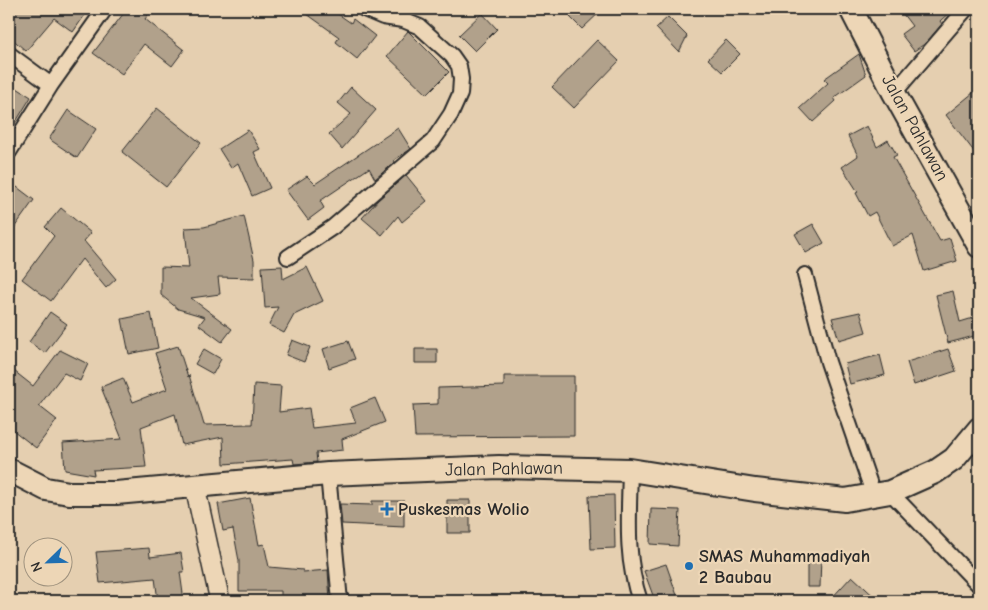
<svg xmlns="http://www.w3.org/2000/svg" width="988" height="610" font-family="'Comic Neue',sans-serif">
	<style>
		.building { fill: #b1a18b; stroke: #2b2b2b }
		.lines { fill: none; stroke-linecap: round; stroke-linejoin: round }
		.minor-casing { stroke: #2b2b2b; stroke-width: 18 }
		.secondary-casing { stroke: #2b2b2b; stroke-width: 22 }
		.trunk-casing { stroke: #2b2b2b; stroke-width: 26 }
		.minor { stroke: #edd6b6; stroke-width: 14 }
		.secondary { stroke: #edd6b6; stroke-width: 19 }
		.trunk { stroke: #edd6b6; stroke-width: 22 }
		.poi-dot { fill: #1f6fb2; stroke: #edd6b6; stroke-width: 2 }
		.labels { text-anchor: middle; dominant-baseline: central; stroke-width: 4.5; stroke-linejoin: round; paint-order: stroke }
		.street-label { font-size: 18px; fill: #2b2b2b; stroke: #edd6b6 }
		.poi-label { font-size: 18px; font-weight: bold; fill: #2b2b2b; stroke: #edd6b6; text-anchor: start }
	</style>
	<rect width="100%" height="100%" fill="#e5cfb0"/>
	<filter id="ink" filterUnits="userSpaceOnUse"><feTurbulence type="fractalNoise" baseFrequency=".02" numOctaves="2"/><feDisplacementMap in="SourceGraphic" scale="10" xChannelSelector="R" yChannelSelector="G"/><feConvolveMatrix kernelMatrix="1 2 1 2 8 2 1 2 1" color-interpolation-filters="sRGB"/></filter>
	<g filter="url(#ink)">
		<path class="building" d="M9 9H89L73 32 54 18 26 51 9 36Z
			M127 9H152L145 19 184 50 172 66 144 44 122 74 93 53Z
			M300 9H331L351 23 353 19 375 36 357 59 336 42 339 37Z
			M579 9H603L582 29 570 17Z
			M899 9H953L940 21 942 24 926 43 914 51 901 34 912 26Z
			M482 13 497 29 475 51 459 35Z
			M668 17 687 36 679 52 656 28Z
			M408 31 449 72 427 94 387 56Z
			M597 40 619 61 574 108 552 87Z
			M726 40 740 54 722 72 708 59Z
			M859 54 866 75 834 98 836 101 813 122 800 108 828 83 824 79Z
			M9 83 31 97 9 133Z
			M351 87 376 110 342 149 329 134 351 114 338 103Z
			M979 88V158L946 115Z
			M157 108 201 143 166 187 122 152Z
			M68 110 96 129 77 158 49 139Z
			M867 126 877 147 888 140 897 155 893 157 940 241 950 238 957 261 924 271 913 235 892 246 875 212 868 216 856 193 858 192 842 167 858 156 848 136Z
			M398 128 411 149 394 160 395 162 375 179 369 168 320 201 324 208 308 220 286 190 307 176 315 184Z
			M248 130 260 149 254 152 270 188 252 196 238 163 231 168 219 149Z
			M406 175 427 201 402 222 398 216 382 235 362 218 378 200Z
			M9 181 34 200 9 235Z
			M61 208 91 233 84 241 116 279 106 288 82 259 51 301 22 279 54 236 45 227Z
			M244 216 254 260V278L218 277 220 294 191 298 232 329 222 342 199 325 205 317 178 309 161 295V267L189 268 185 228 204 227Z
			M813 224 824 243 806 253 795 234Z
			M282 266 283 279 307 267 323 301 294 315 284 333 269 325 278 307 265 308 262 267Z
			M953 291 960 322 973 318 978 335 948 343 936 295Z
			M50 312 67 324 45 353 29 342Z
			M860 312 866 332 839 340 832 318Z
			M151 313 158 348 129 354 122 319Z
			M292 340 310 347 304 362 286 355Z
			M348 341 355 359 329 368 323 349Z
			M178 346 188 377 189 375 204 425 252 424 254 384 281 386 279 412 309 408 312 428 356 423 350 408 375 398 385 422 342 439 343 450 316 453 317 462 294 464 293 459 224 464 223 437 182 445 175 414 141 427 146 467 93 470 94 475 65 470 63 443 122 439 101 387 123 378 133 402 167 389 155 353Z
			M204 349 221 359 213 374 195 364Z
			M415 349H437V363H415Z
			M948 349 956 371 914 385 907 362Z
			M60 350 88 364 80 381 64 373 39 406 57 420 36 448 9 427V367L33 386Z
			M880 355 885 375 850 384 845 364Z
			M504 376H574V436L415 437 413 405 438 404V388L504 386Z
			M614 495 615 548 591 549 589 496Z
			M250 498 259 545 264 544 269 567 303 570V572L328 570 330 601H281V591H239V561L233 529 223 531 218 504Z
			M447 500H470V533H447Z
			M372 501H404V527L342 524 340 504 372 505Z
			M651 509 680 510 678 546 650 544Z
			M149 548 150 557 181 553 184 572H180L184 601H158L155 578 100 583 96 552Z
			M807 555H821L820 587H807Z
			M666 564 679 601H655L644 571Z
			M852 576 879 601H829Z"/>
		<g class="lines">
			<g class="minor-casing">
				<path id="minor" d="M9 54 51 85
					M894 93 966 9
					M9 152 51 85 105 9
					M288 257 333 227 433 141 451 114 460 94 461 79 459 66 452 56 420 27 403 20 383 17 364 9
					M805 275 828 362 874 496
					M630 470C629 515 625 558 640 601
					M328 474 340 601
					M890 492 979 585"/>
			</g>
			<g class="secondary-casing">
				<path id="secondary" d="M195 487 220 601"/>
			</g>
			<g class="trunk-casing">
				<path id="trunk" d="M851 9 894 93 979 246
					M9 470 46 489 69 493H116L328 474 499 467 630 470 755 490 845 500 890 492 935 472 954 459 979 429"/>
			</g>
			<use href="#minor" class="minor"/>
			<use href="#secondary" class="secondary"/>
			<use href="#trunk" class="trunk"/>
		</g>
	</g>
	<g class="poi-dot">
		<path d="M384.5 501.5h5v5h5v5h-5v5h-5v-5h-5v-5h5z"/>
		<circle cx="689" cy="566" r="5"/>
	</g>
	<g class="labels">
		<g class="street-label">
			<text transform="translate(915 128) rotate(61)">Jalan Pahlawan</text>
			<text transform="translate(504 469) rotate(-1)">Jalan Pahlawan</text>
		</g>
		<g class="poi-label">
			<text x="398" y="509">Puskesmas Wolio</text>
			<text x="699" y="556">SMAS Muhammadiyah<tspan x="699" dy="21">2 Baubau</tspan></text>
		</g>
	</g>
	<rect width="988" height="610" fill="none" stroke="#edd6b6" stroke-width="30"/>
	<rect x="15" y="15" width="958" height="580" fill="none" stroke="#2b2b2b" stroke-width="2" filter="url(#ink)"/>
	<g transform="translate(48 562) rotate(247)"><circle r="24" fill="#edd6b6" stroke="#9f927e"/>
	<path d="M0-4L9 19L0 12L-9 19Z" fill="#1f6fb2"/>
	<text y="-8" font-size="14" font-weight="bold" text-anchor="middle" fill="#2b2b2b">N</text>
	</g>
</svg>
